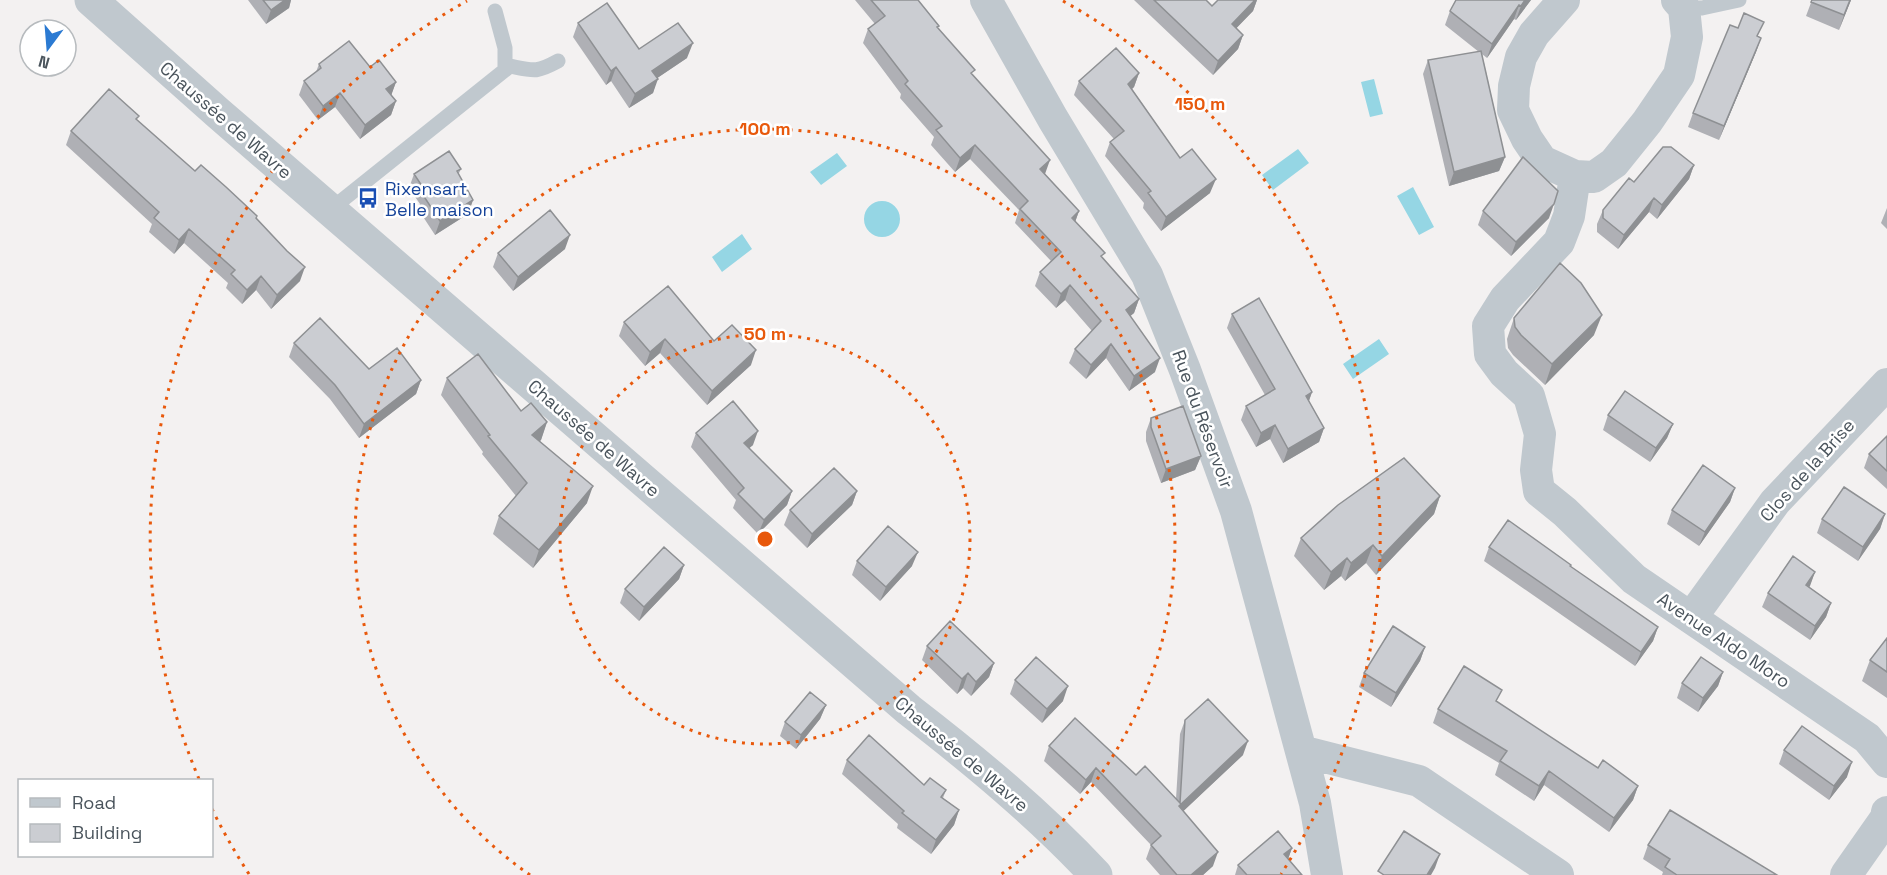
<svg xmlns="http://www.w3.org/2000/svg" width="1887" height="875" font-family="'Space Grotesk',sans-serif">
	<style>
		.water { fill: #95d6e4 }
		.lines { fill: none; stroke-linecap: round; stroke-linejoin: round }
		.service { stroke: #c0c8ce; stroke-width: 15 }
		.minor { stroke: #c0c8ce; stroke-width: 32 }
		.tertiary { stroke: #c0c8ce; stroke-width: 33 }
		.wall { fill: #afb0b5 }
		.shaded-wall { fill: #8e9093 }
		.building { fill: #cbcdd2; stroke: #8e9093; stroke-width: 1.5 }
		.ring { fill: none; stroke: #e8590c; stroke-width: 3; stroke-dasharray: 3 6 }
		.labels { text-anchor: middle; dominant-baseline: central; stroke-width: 5; stroke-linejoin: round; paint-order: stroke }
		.street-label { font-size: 18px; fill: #4a545c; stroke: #fff }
		.transit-label { font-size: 18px; fill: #164399; stroke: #fff; text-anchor: start }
		.centre { fill: #e8590c; stroke: #fff; stroke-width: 3 }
		.ring-label { font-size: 18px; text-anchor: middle; font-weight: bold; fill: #e8590c; stroke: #fff; stroke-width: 5; stroke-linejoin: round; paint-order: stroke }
	</style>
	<rect width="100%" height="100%" fill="#f3f1f1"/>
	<path class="water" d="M1374 79 1383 114 1370 117 1361 82Z
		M1298 149 1309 163 1273 190 1262 175Z
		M837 153 847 166 821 185 810 172Z
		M1413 187 1434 227 1419 235 1397 196Z
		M864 219a18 18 0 1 1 36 0a18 18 0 1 1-36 0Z
		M742 234 752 249 722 272 712 257Z
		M1379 339 1389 354 1353 379 1343 364Z"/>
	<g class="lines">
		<path class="service" d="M1684 8H1702L1739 0
			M495 11 505 48V69
			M330 210 510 66C534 71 536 73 558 61"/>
		<path class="minor" d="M986 0 1053 119 1147 275 1185 370 1236 511 1315 803 1327 875
			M1564 0 1534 34 1521 57 1514 86 1513 110 1527 139 1542 161 1575 176 1594 177 1614 163 1647 122 1679 75 1687 37 1684 8 1677 0
			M1575 176 1569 216 1559 242 1505 299 1488 326 1490 354 1504 373 1529 396 1540 434 1536 470 1539 491 1565 512 1634 579 1867 738 1887 762
			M1691 618 1775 502 1887 384
			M1301 751 1419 781 1558 875
			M1846 875 1886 818 1887 812"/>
		<path class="tertiary" d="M91 0 218 113 909 710C975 761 1039 814 1096 875"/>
	</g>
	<path class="wall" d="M248 0H291L289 8 266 24Z
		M855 0H918L939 26 938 28 1045 174 1079 211 1075 222 1103 258 1139 299 1134 313 1130 316 1155 372 1129 391 1106 358 1086 379 1069 363 1075 349 1092 331 1065 300 1056 308 1035 286 1040 272 1051 261 1015 223 1019 210 970 159 955 172 931 145 934 137 900 98 901 94 863 43 868 29 875 24Z
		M1134 0H1206L1212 6 1218 0H1257L1253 11 1236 28 1243 35 1238 49 1213 75Z
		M1456 0H1531L1516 20 1514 19 1487 58 1482 54 1505 157 1499 171 1449 186 1423 74 1428 60 1479 52 1445 25 1450 11Z
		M1812 0H1851L1839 30 1806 16Z
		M578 23 639 49 687 58 657 78 653 93 629 108 611 81 606 85 573 37Z
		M1758 36 1761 38 1756 52 1719 140 1688 127 1693 113Z
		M319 64 370 67 396 82 391 95 396 101 391 115 360 139 335 107 318 120 299 95 304 81 316 72Z
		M1139 73 1134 87 1132 89 1180 158 1210 193 1161 231 1143 208 1144 203 1105 156 1110 142 1114 139 1074 95 1079 81Z
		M137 120 195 171 256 218 300 281 271 309 256 290 242 304 226 288 228 283 184 243 174 254 149 232 152 224 66 145 71 131Z
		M1694 165 1689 179 1657 219 1649 212 1618 249 1597 232V224L1603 210 1634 182Z
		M461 169 458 175 473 200 468 214 435 235 418 209 420 204 409 188 414 174Z
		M1887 208V229L1881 223Z
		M1483 211 1549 218 1511 256 1478 225Z
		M565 249 513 291 493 267 498 253Z
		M1232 314 1312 392 1309 401 1324 428 1319 442 1283 463 1270 439 1256 447 1241 420 1246 406 1265 395 1227 328Z
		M1514 318 1594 335 1545 385 1513 355 1508 348 1507 339Z
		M624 322 714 341 751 365 707 405 660 353 645 366 619 336Z
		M294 343 369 369 421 380 416 394 359 438 330 399 289 357Z
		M447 378 547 422 541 440 540 441 587 503 533 568 493 534 499 516 516 496 482 454 483 452 441 395Z
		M1608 415 1673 424 1667 438 1650 462 1603 430Z
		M1151 418 1201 456 1195 470 1161 483 1146 441V432Z
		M696 433 753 445 749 448 792 491 787 505 758 534 733 508 736 500 691 447Z
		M1887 436V489L1864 468 1869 454Z
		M1735 488 1730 502 1699 546 1667 524 1672 510Z
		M857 491 852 505 807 548 784 525 790 510Z
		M1440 496 1434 514 1376 575 1366 563 1345 581 1341 576 1324 590 1294 556 1301 538Z
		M1885 514 1880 529 1858 561 1817 533 1822 519Z
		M1489 547 1570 566 1658 627 1653 641 1635 666 1484 561Z
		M857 561 912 566 880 601 852 575Z
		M684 565 679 579 639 621 620 603 625 589Z
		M1815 572 1809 587 1831 603 1826 617 1810 640 1762 607 1768 593Z
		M1887 638V698L1862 681 1870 660Z
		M927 646 994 663 989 677 971 696 963 688 957 694 922 660Z
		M1425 647 1420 661 1391 707 1359 687 1364 673Z
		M1723 672 1718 686 1698 712 1677 698 1682 683Z
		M1015 680 1063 701 1042 723 1010 694Z
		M1498 703 1598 768 1638 786 1633 800 1609 832 1544 785 1534 801 1495 775 1499 763 1433 723 1438 709Z
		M826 705 820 719 796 749 780 736 785 722Z
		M1185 720 1243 755 1183 811 1213 866 1203 875H1160L1146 859 1151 845 1091 782 1080 794 1044 761 1049 746 1136 775 1176 799 1180 734Z
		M1784 750 1847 777 1829 800 1779 764Z
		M847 760 924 785 946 790 943 798 959 810 954 825 931 854 897 828 898 824 842 774Z
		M1648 845 1777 875H1662L1663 872 1643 859Z
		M1292 848 1288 859 1302 875H1235L1238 865Z"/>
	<path class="shaded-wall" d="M285 0H291L289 8 266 24 271 10Z
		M1255 0H1257L1253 11 1227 38 1232 24Z
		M1525 0H1531L1516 20 1521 6Z
		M1850 0H1851L1839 30 1844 15Z
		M1519 5 1514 19 1487 58 1492 44Z
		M1243 35 1238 49 1213 75 1218 61Z
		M1761 38 1756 52 1719 140 1724 126Z
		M693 43 687 58 647 85 652 71Z
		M616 67 611 81 606 85 611 71Z
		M1139 73 1134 87 1122 98 1128 84Z
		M658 79 653 93 629 108 635 94Z
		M396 82 391 96 386 89Z
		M340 93 335 107 318 120 323 106Z
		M396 101 391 115 360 139 365 125Z
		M975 145 970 159 955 172 960 158Z
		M1505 157 1499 171 1449 186 1454 172Z
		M1050 160 1045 174 1035 183 1040 169Z
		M1694 165 1689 179 1657 219 1662 205Z
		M1216 179 1210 193 1161 231 1166 217Z
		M1654 198 1649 212 1618 249 1624 235Z
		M473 200 468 214 435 235 440 221Z
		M1554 204 1549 218 1511 256 1516 242Z
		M1079 211 1074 225 1072 218Z
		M189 229 184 243 174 254 179 240Z
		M570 235 565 249 513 291 518 277Z
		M305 267 300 281 271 309 277 295Z
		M261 276 256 290 242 304 247 290Z
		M1070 285 1065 300 1056 308 1061 294Z
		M1139 299 1134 313 1121 324 1126 310Z
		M1602 315 1594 335 1545 385 1552 364Z
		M665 339 660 353 645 366 650 352Z
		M1111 344 1106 358 1086 379 1091 365Z
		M756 350 751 365 707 405 712 391Z
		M1160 358 1155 372 1129 391 1134 376Z
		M421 380 416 394 359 438 364 424Z
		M1312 392 1307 406 1306 396Z
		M547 422 541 440 526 452 532 435Z
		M1673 424 1667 438 1650 462 1656 448Z
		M1275 425 1270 439 1256 447 1261 433Z
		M1324 428 1319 442 1283 463 1288 449Z
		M758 431 753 445 739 457 744 443Z
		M1201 456 1195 470 1161 483 1166 469Z
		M593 486 587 503 533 568 539 550Z
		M1735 488 1730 502 1699 546 1705 532Z
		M792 491 787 505 758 534 764 520Z
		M857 491 852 505 807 548 812 534Z
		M1440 496 1434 514 1376 575 1382 556Z
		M1885 514 1880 529 1858 561 1863 547Z
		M1373 545 1366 563 1345 581 1351 563Z
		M918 552 912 566 880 601 886 587Z
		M1347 558 1341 576 1324 590 1331 572Z
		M684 565 679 579 639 621 644 607Z
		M1815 572 1810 586 1801 599 1806 585Z
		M1831 603 1826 617 1810 640 1815 626Z
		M1658 627 1653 641 1635 666 1641 652Z
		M1425 647 1420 661 1391 707 1396 693Z
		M994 663 989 677 971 696 976 682Z
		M1723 672 1718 686 1698 712 1703 698Z
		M968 673 963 688 957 694 962 679Z
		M1068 686 1063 701 1042 723 1047 709Z
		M826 705 820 719 796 749 801 735Z
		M1248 741 1243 755 1174 820 1179 806Z
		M1852 762 1847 777 1829 800 1834 786Z
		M1096 768 1091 782 1080 794 1086 780Z
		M1549 771 1544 785 1534 801 1539 786Z
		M1638 786 1633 800 1609 832 1614 818Z
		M959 810 954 825 931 854 936 840Z
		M1292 848 1287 862 1284 854Z
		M1218 852 1213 866 1203 875H1191Z
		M1440 854 1435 868 1431 875H1427Z"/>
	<path class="building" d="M263 0H285L271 10Z
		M871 0H918L939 26 937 27 975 70 971 73 1050 160 1040 169 1079 211 1072 218 1105 253 1101 256 1139 299 1126 310 1160 358 1134 376 1111 344 1091 365 1075 349 1101 321 1070 285 1061 294 1040 272 1061 252 1020 209 1028 201 975 145 960 158 936 130 942 126 905 84 908 81 868 29 885 16Z
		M1154 0H1206L1212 6 1218 0H1255L1232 24 1243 35 1218 61Z
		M1456 0H1525L1521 6 1519 5 1492 44 1450 11Z
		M1812 0H1850L1844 15 1811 2Z
		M607 3 639 49 678 23 693 43 652 71 658 79 635 94 616 67 611 71 578 23Z
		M1744 13 1764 22 1757 36 1761 38 1724 126 1693 113 1730 25 1738 28Z
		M349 41 370 67 379 60 396 82 386 89 396 101 365 125 340 93 323 106 304 81 321 68 319 64Z
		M1116 48 1139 73 1128 84 1180 158 1192 149 1216 179 1166 217 1148 193 1151 191 1110 142 1124 131 1079 81Z
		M1481 51 1505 157 1454 172 1428 60Z
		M109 89 139 116 136 119 195 171 201 165 226 187 257 216 256 218 287 251 305 267 277 295 261 276 247 290 231 274 235 270 189 229 179 240 154 218 159 212 71 131Z
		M1663 147H1671L1694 165 1662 205 1654 198 1624 235 1603 218V210L1629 178 1634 182Z
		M449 151 461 169 457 171 473 200 440 221 423 195 426 192 414 174Z
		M1523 157 1558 191 1554 204 1516 242 1483 211Z
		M550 210 570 235 518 277 498 253Z
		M1560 263 1581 283 1602 315 1552 364 1521 335 1515 327 1514 318Z
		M668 286 714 341 732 325 756 350 712 391 665 339 650 352 624 322Z
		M1259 298 1312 392 1306 396 1324 428 1288 449 1275 425 1261 433 1246 406 1275 389 1232 314Z
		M320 318 369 369 397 348 421 380 364 424 335 385 294 343Z
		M478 354 521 411 531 403 547 422 532 435 593 486 539 550 499 516 527 483 488 436 490 435 447 378Z
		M1625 391 1673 424 1656 448 1608 415Z
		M733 401 758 431 744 443 792 491 764 520 738 494 744 488 696 433Z
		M1183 406 1201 456 1166 469 1151 427V418Z
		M1887 436V471L1869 454Z
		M1404 458 1440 496 1382 556 1373 545 1351 563 1347 558 1331 572 1301 538 1338 505Z
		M1703 465 1735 488 1705 532 1672 510Z
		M834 468 857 491 812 534 790 510Z
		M1844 487 1885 514 1863 547 1822 519Z
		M1508 520 1571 565 1570 566 1658 627 1641 652 1489 547Z
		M888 526 918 552 886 587 857 561Z
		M664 547 684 565 644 607 625 589Z
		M1793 556 1815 572 1806 585 1831 603 1815 626 1768 593Z
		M950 621 994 663 976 682 968 673 962 679 927 646Z
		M1393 626 1425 647 1396 693 1364 673Z
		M1887 638V672L1870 660Z
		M1036 657 1068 686 1047 709 1015 680Z
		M1701 657 1723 672 1703 698 1682 683Z
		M1464 666 1502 690 1496 701 1598 768 1603 760 1638 786 1614 818 1549 771 1539 786 1500 761 1507 751 1438 709Z
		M810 692 826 705 801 735 785 722Z
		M1208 699 1248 741 1179 806 1218 852 1191 875H1177L1151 845 1161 836 1096 768 1086 780 1049 746 1075 718 1136 775 1145 766 1180 803 1185 720Z
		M1802 726 1852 762 1834 786 1784 750Z
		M869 735 924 785 930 778 946 790 941 797 959 810 936 840 902 813 904 811 847 760Z
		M1670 810 1777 875H1677L1665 867 1670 859 1648 845Z
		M1278 831 1292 848 1284 854 1302 875H1247L1238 865Z
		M1404 831 1440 854 1427 875H1384L1378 871Z"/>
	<g class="ring">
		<circle cx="765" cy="539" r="205"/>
		<path d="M530 875A410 410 0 1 1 1000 875"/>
		<path d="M249 874A615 615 0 0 1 212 809M199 779A615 615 0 0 1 467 1M1063 1A615 615 0 0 1 1281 874"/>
	</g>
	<defs>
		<g id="bus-bare" transform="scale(1.62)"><path d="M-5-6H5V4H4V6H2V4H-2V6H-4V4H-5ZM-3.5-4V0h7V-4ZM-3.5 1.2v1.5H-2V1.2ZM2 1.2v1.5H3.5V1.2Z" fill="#1a4fb4" stroke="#fff" stroke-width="2.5" paint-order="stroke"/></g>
	</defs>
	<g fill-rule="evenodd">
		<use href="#bus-bare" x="368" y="198"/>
	</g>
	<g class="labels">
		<g class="street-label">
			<text transform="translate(226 120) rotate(41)">Chaussée de Wavre</text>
			<text transform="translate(1203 419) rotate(70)">Rue du Réservoir</text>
			<text transform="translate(594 438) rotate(41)">Chaussée de Wavre</text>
			<text transform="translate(1807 470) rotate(-48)">Clos de la Brise</text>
			<text transform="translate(1724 640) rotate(34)">Avenue Aldo Moro</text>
			<text transform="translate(962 754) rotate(40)">Chaussée de Wavre</text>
		</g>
		<g class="transit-label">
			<text x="385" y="188">Rixensart<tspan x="385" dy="21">Belle maison</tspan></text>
		</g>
	</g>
	<circle cx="765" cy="539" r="9" class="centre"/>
	<g class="ring-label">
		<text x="1200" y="110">150 m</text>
		<text x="765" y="135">100 m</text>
		<text x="765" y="340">50 m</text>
	</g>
	<rect x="18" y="779" width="195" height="78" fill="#ffffff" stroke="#b7bbbe" stroke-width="1.5"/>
	<rect x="30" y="798" width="30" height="9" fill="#c0c8ce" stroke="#b7bbbe" stroke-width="1.5"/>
	<text x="72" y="809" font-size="18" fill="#4a545c">Road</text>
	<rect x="30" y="824" width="30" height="18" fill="#cbcdd2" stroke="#b7bbbe" stroke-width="1.5"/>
	<text x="72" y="839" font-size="18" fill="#4a545c">Building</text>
	<g transform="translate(48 48) rotate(196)"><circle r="28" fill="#ffffff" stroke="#b7bbbe" stroke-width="1.5"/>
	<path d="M0-4.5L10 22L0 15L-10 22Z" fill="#2b7ad2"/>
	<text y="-9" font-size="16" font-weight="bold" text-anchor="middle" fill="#4a545c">N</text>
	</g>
</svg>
